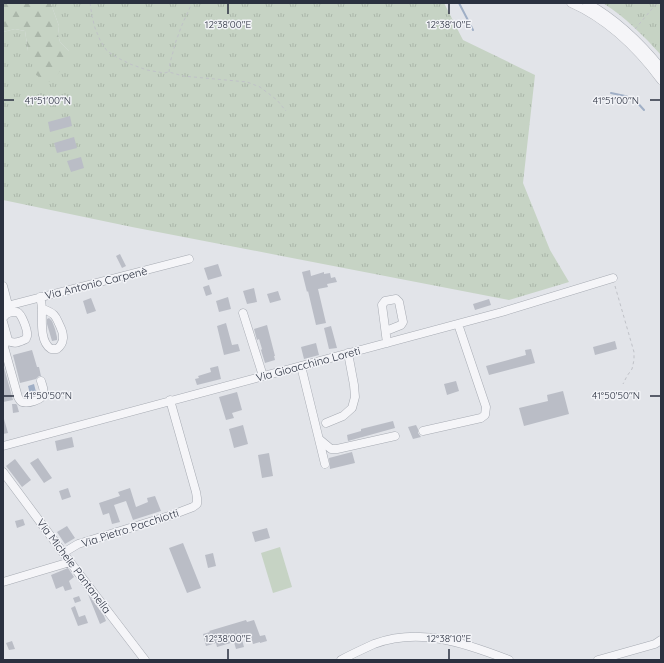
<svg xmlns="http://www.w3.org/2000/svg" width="664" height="663" font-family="Quicksand,sans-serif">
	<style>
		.grass { fill: url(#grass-tufts) }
		.forest { fill: url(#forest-firs) }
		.park { fill: #c6d3c4 }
		.water { fill: url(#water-ripples) }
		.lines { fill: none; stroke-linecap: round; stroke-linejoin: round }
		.stream { stroke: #a0afc6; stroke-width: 2 }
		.building { fill: #babdc6 }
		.minor-casing { stroke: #a7abb3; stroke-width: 9 }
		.path { stroke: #c0c2c8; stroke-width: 1; stroke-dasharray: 3 3; stroke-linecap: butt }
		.minor { stroke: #f5f5f8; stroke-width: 8 }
		.ticks { fill: none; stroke: #2b3140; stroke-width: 1.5 }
		.labels { text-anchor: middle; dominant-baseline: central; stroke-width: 3; stroke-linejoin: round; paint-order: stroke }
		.street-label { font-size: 11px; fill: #2b3140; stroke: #f2f3f7 }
		.ticks-label { font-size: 10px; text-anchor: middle; fill: #2b3140; stroke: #f2f3f7; stroke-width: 3; stroke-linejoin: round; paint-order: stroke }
	</style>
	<defs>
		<pattern id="grass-tufts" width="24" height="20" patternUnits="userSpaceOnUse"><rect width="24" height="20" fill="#c6d3c4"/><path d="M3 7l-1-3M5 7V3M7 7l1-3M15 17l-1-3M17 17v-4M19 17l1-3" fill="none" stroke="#aab6a9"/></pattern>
		<pattern id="forest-firs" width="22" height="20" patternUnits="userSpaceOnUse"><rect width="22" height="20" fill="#c6d3c4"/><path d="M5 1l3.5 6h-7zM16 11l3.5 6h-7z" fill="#aab6a9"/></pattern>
		<pattern id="water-ripples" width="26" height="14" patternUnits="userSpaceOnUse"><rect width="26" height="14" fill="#a0afc6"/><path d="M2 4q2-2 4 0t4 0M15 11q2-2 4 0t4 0" fill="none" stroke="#838fa2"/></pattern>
	</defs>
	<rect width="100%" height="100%" fill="#e2e4e9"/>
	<path class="grass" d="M52 3H444L463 40 535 75 523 183 550 250 569 282 509 300 132 227 3 200V32L15 29 25 31 28 51 69 59V51L60 42 58 34 59 26 51 4Z
		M603 3H661V55C644 36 625 17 603 3Z"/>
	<path class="forest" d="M3 3H52L51 4 59 26 58 34 60 42 69 51V59L57 75 50 82 36 75 28 51 25 31 15 29 3 32Z"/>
	<path class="park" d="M280 547 292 587 273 593 261 553Z"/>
	<path class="water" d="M34 384 37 396 31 398 28 386Z"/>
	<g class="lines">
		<path class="stream" d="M459 3 473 30
			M611 93 625 96 635 100 644 110"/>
	</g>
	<path class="building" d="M70 116 72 126 50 132 48 122Z
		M74 137 77 148 57 153 54 143Z
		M81 157 84 168 71 172 67 161Z
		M120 254 126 266 122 268 116 256Z
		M218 264 222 276 208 280 204 268Z
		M310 270 311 276 324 272V274L330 273 331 278 335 277 337 282 327 284 328 287 318 289 326 323 316 325 308 291 307 292 302 272Z
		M209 285 212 294 206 296 203 287Z
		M254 288 257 302 247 304 243 291Z
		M278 291 281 300 270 303 267 294Z
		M228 297 231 309 219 312 216 301Z
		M91 298 96 311 87 314 83 301Z
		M489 299 491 305 475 310 473 304Z
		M49 318 52 321 55 329 57 337V340L52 341 47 324V319Z
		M226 323 232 345 238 344 240 351 224 355 217 326Z
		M267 325 275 356H274L275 360 265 363 261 350 262 349 259 339 257 340 254 329Z
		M331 326 337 348 329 349 324 328Z
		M615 341 617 349 595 355 593 347Z
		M316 343 319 355 304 359 301 347Z
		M531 349 535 363 489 375 486 366 526 355 525 350Z
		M32 350 37 367H39L41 376H39L36 379 20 383 13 355Z
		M3 364 13 400 3 402Z
		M218 366 221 379 197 385 195 379 199 378 198 376 211 372 210 368Z
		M456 381 459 391 447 395 444 384Z
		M563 391 569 414 524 426 519 408 548 401 547 395Z
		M237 392 242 410 232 413 234 418 226 420 219 397Z
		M12 404H16L17 405 19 412 13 413Z
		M3 419H4L8 433 3 434Z
		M393 421 395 428 348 441 347 435 361 431V429Z
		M243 425 248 444 234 448 229 429Z
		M416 425 418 429V433L421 437 413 439 408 427Z
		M72 437 74 447 57 451 55 441Z
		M352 452 355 463 330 469 329 458Z
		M269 453 273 476 262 478 258 455Z
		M38 458 52 478 44 483 30 463Z
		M15 459 31 480 22 487 6 466Z
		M68 488 71 497 62 500 59 491Z
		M130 488 136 507 148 502 147 498 155 496 161 511 133 520 126 501 114 505 120 522 112 524 109 513 103 515 99 503 120 496 118 492Z
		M23 519 25 525 17 528 15 521Z
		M67 526 75 538 65 544 57 532Z
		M267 528 270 538 255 542 252 532Z
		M183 543 201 588 187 593 169 548Z
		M213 553 216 566 208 568 205 555Z
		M68 568 74 577 69 581 72 589 65 591 63 586 56 589 51 575Z
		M88 594 104 616 106 621 100 624Z
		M79 596 81 601 75 603 73 598Z
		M75 606 79 617 85 615 88 623 78 626 71 608Z
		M246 620 247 622 254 620 260 636 265 635 267 641 260 643V642L253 644 250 633 241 636 244 647 236 649 234 642 217 647 216 643 206 646 203 634 210 632 209 631Z
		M12 641 15 649 9 650 6 643Z"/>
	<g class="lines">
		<g class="minor-casing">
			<path id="minor" d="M571 3C607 19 638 49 661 80
				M587 3C616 19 640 42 661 68
				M3 286 8 305
				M40 297C41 301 42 306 42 310 42 322 40 342 51 349H57C65 343 64 334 60 326 58 322 57 318 54 315 51 312 46 310 42 309
				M3 307 189 259
				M243 313 263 376
				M3 318C5 314 7 313 11 312 13 312 15 312 17 312 22 314 28 331 27 336 27 337 26 338 26 339 20 342 13 345 8 340L3 322
				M386 331 401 325 403 322 399 302 396 299 385 301 382 305 387 343
				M8 340 5 343 4 347 18 397C19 399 20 401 22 402 28 404 42 400 43 394 45 390 42 385 41 381
				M301 366 325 464
				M326 423 343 416 352 408 355 397 354 385 348 353
				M423 431 481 418 485 415 486 407 458 324
				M319 439 331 449H337L395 436
				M3 446 502 312 613 278
				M3 472 70 562 145 660
				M63 553 78 544 172 515 193 507 197 504V498L196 492 170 400
				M3 582 70 562
				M341 660C352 654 363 649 374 644 420 627 465 643 509 660
				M598 660 655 644 661 640"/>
		</g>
		<path class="path" d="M90 3 92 16 95 28 100 40 107 51 118 58 130 64 147 70 164 73 169 72 183 76 247 82 260 87 277 100 286 111
			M635 29 657 3
			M169 72 170 63 176 41 182 25 192 3
			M615 286 634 352V360L632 369 627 376 623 384"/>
		<use href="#minor" class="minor"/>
	</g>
	<path class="ticks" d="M228 4V14M449 4V14M4 100H14M650 100H660M4 396H14M650 396H660M228 649V659M449 649V659"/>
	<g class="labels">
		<g class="street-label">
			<text transform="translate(96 283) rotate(-14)">Via Antonio Carpenè</text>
			<text transform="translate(308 364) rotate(-15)">Via Gioacchino Loreti</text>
			<text transform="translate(130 528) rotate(-18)">Via Pietro Pacchiotti</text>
			<text transform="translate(74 566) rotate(53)">Via Michele Pantanella</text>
		</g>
	</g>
	<g class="ticks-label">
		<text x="228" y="28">12°38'00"E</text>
		<text x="449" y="28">12°38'10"E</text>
		<text x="48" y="104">41°51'00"N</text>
		<text x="616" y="104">41°51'00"N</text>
		<text x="48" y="399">41°50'50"N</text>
		<text x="616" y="399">41°50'50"N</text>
		<text x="228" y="642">12°38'00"E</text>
		<text x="449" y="642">12°38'10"E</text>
	</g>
	<rect width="664" height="663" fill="none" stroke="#2b3140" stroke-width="8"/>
</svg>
